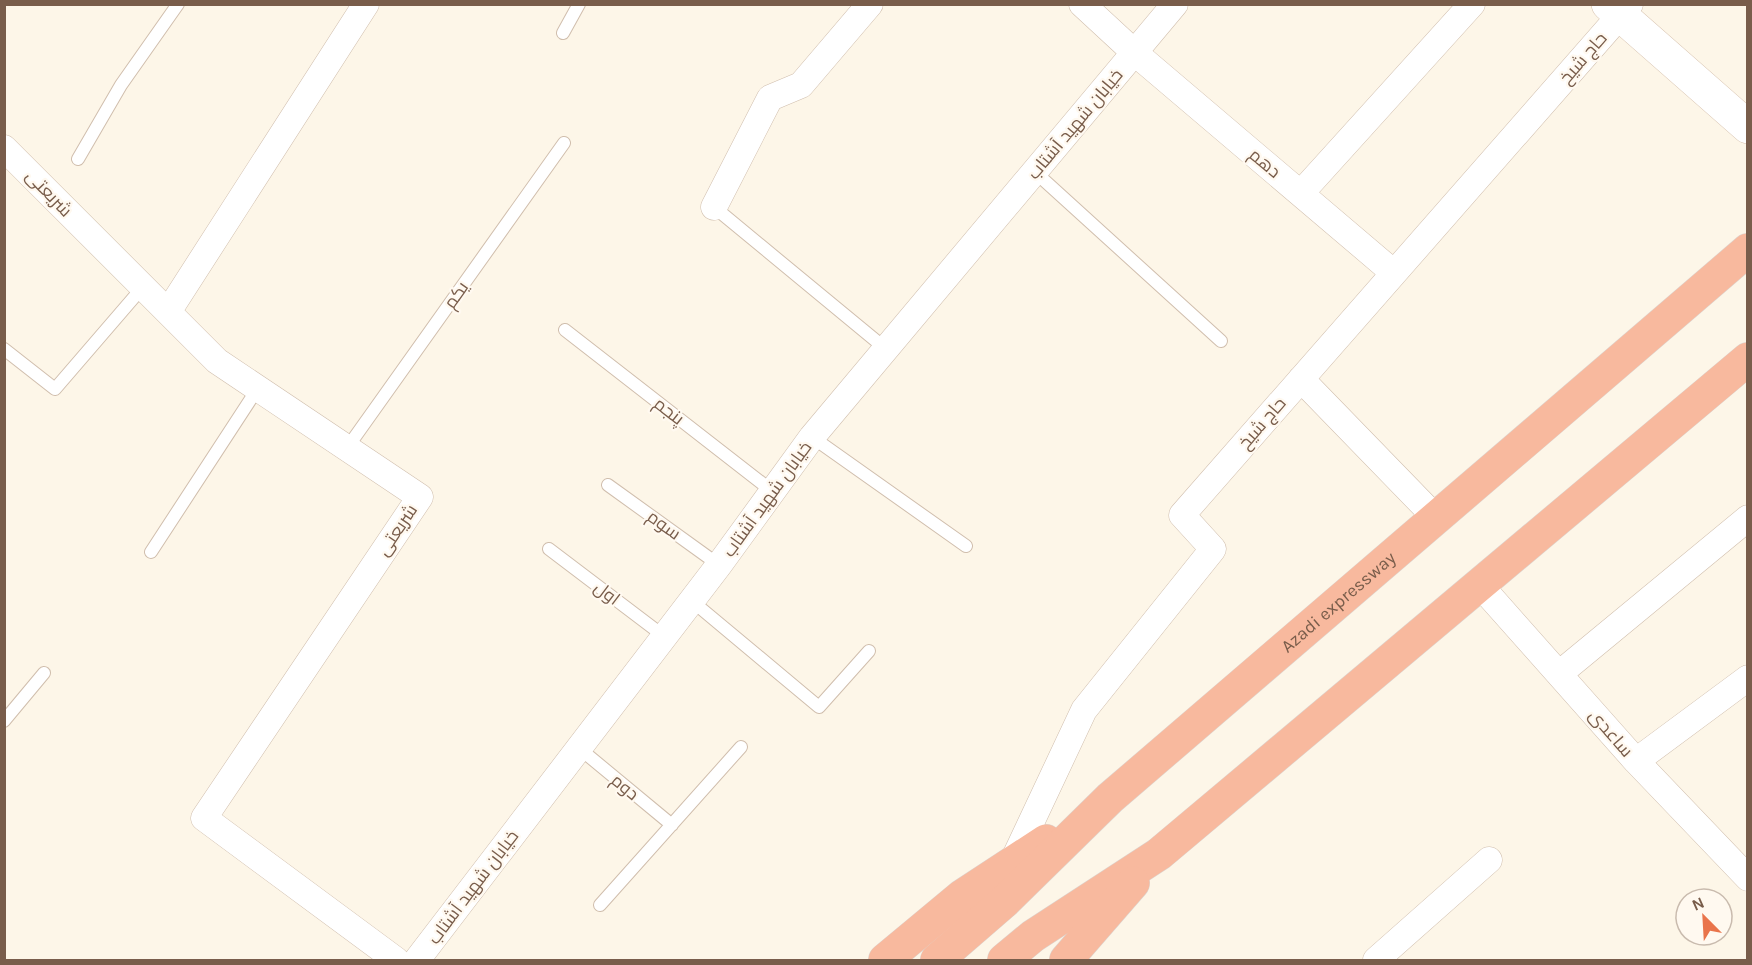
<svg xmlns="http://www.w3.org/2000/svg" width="1752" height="965" font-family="Karla,Cairo,sans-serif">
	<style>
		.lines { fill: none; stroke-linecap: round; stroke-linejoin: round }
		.lane-casing { stroke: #d0bead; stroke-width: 14 }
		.street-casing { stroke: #d0bead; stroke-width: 27 }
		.secondary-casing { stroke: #d6c0ad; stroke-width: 34 }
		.highway-casing { stroke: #dcd5d0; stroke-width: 34 }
		.lane { stroke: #fff; stroke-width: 12 }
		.street { stroke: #fff; stroke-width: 26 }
		.secondary { stroke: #fff; stroke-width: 33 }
		.highway { stroke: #f8b99e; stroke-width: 33 }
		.labels { text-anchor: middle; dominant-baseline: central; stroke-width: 4.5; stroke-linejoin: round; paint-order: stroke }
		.street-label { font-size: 18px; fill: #795d4b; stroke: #fff9f0 }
	</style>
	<rect width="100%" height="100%" fill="#fdf6e8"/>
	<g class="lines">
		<g class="lane-casing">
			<path id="lane" d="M563 33 579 4
				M78 159 121 85 178 4
				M1035 172 1221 341
				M714 207 886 349
				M565 330 772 491
				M4 349 55 389 142 288
				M812 437 966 546
				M347 448 564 143
				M608 485 719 565
				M549 549 665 637
				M151 552 258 388
				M692 601 819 707 869 651
				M4 721 44 673
				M579 748 672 825
				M600 905 741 747"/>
		</g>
		<g class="street-casing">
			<path id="street" d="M1082 4 1135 53 1394 273
				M4 148 217 361 420 497 204 818 396 960
				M1301 193 1472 4
				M714 207 770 98 801 85 870 4
				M168 312 366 4
				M1301 379 1436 518
				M1479 584 1636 761 1748 878
				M1559 674 1748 518
				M1636 761 1748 678
				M1012 863 1084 710 1213 549 1182 515 1630 4
				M417 960 719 565 812 437 1175 4
				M1376 960 1489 860"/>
		</g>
		<g class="secondary-casing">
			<path id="secondary" d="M1608 4 1748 127"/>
		</g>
		<g class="highway-casing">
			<g id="highway">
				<path d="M885 960 962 896 1046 841"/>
				<path id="s1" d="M937 960 1004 902 1110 798 1748 250"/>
				<path d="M1004 960 1033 936 1159 854 1748 359"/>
				<path d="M1066 960 1133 883"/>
			</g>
		</g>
		<use href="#lane" class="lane"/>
		<use href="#street" class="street"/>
		<use href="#secondary" class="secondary"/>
		<use href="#highway" class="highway"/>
	</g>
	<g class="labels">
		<g class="street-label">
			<text transform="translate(1583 58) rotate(-49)">حاج شیخ</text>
			<text transform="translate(1075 124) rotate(-50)">خیابان شهید آشتاب</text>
			<text transform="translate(1265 163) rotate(40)">دهم</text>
			<text transform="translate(49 193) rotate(46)">شریعتی</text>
			<text transform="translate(456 295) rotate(-55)">یکم</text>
			<text transform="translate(669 411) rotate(38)">پنجم</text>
			<text transform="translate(1262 423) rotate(-49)">حاج شیخ</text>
			<text transform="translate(767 499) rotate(-54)">خیابان شهید آشتاب</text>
			<text transform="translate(664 525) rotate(36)">سوم</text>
			<text transform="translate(397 530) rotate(-56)">شریعتی</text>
			<text transform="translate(607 593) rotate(37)">اول</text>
			<text stroke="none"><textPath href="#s1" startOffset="538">Azadi expressway</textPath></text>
			<text transform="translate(1611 733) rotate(49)">ساعدی</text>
			<text transform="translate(625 787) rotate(40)">دوم</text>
			<text transform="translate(473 887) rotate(-53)">خیابان شهید آشتاب</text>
		</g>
	</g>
	<rect width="1752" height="965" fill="none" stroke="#795d4b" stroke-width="12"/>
	<g transform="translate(1704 917) rotate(336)"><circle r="28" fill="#fff9f0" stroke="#c9bbae" stroke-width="1.5"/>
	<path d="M0-4.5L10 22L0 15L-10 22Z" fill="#e9744b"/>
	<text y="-9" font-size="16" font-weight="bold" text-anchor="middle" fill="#795d4b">N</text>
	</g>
</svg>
